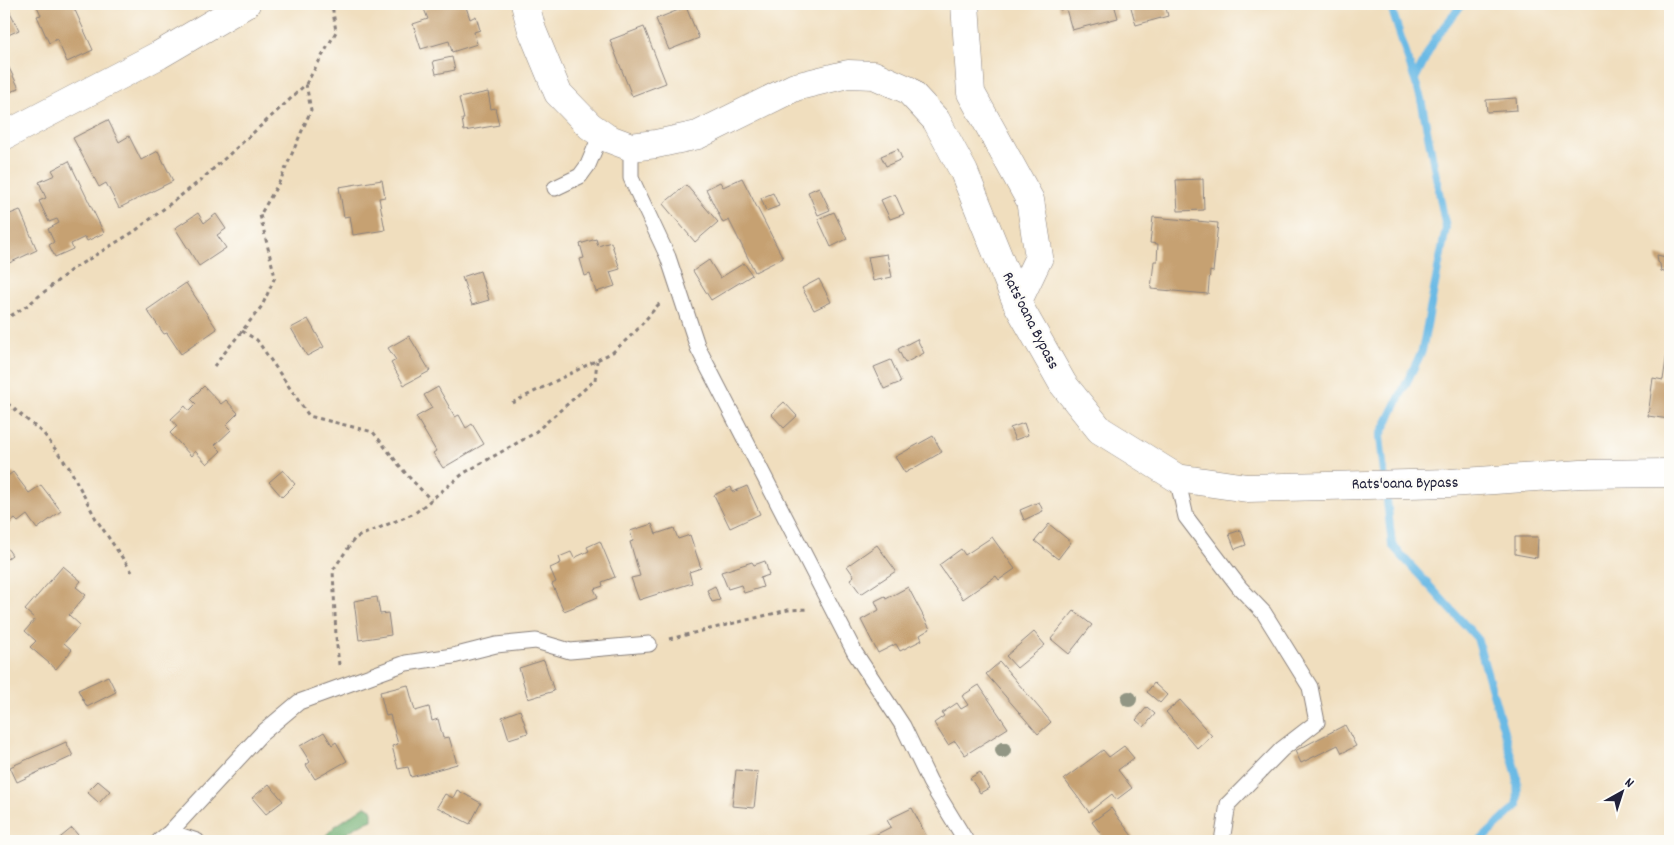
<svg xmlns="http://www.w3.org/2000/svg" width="1674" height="845" font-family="Dekko,sans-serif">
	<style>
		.forest { fill: #6ead6f; stroke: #486855 }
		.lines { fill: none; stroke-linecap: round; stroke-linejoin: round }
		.stream { stroke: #6abae5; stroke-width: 8 }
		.building { fill: #c6a172 }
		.service-casing { stroke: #89807c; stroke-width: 17 }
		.minor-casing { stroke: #89807c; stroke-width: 29 }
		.tertiary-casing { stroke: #89807c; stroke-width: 29 }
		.path { stroke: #89807c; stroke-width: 3; stroke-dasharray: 4 4; stroke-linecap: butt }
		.service { stroke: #fff; stroke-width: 15 }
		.minor { stroke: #fff; stroke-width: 28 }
		.tertiary { stroke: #fff; stroke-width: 28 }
		.tree { fill: #929684 }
		.labels { text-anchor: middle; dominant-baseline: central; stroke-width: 4.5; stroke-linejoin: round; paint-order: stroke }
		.street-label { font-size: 16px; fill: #22223b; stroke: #fdfcf7 }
	</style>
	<rect width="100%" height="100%" fill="#fdfcf7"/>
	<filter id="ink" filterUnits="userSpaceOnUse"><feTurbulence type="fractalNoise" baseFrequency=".02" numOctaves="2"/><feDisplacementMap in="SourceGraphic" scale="10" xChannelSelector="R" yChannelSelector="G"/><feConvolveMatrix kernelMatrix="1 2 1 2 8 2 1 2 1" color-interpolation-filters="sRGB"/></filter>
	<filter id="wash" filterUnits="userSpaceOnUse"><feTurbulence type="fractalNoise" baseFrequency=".0096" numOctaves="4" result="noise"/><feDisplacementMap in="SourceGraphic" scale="20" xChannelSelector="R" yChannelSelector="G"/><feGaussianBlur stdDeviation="1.12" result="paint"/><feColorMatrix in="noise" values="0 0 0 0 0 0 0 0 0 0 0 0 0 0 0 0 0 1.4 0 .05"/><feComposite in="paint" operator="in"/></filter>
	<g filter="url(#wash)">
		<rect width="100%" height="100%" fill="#f0debe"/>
		<path class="forest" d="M365 806 372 809V820L357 826 336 841H320L334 827Z"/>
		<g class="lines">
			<path class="stream" d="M1390 4 1421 99 1446 228 1422 351 1380 437 1392 545 1477 638 1517 776 1518 805 1480 841
				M1415 79 1435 39 1462 4"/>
		</g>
		<g id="blocks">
			<path class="building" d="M4 4H6L19 30 4 37Z
				M36 4H82L74 8 93 50 67 62 57 39 49 43 37 16 41 15Z
				M442 4H465L470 19 476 16 480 30 474 32 477 44 452 52 449 41 421 49 413 24 428 19 424 9Z
				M1058 4H1114L1118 18 1072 30 1066 9 1060 10Z
				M1130 4H1165L1168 16 1136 25Z
				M686 7 699 38 669 50 656 19Z
				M644 27 666 83 632 96 610 40Z
				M452 57 455 70 436 74 433 61Z
				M4 58 19 88 4 95Z
				M488 92 491 109 495 108 499 125 464 131 462 119H464L459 98Z
				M1516 98 1517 110 1487 112 1486 100Z
				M108 120 119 142 129 136 141 160 158 151 173 181 119 208 106 183 99 187 73 138Z
				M898 149 902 159 886 166 881 156Z
				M69 161 104 233 87 241 85 237 71 244 73 249 55 257 49 245 54 242 48 229 59 223 57 219 49 222 39 201 46 198 39 182 55 175 52 170Z
				M742 178 783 258 755 272 729 220 723 223 706 189 720 182 723 187Z
				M1203 179 1204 210 1178 211 1176 180Z
				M382 180 385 197 379 198 385 230 353 235 350 216 344 217 339 187Z
				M686 185 718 222 695 242 663 204Z
				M819 187 830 210 818 215 808 192Z
				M773 193 779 206 766 211 761 198Z
				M895 194 904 214 890 219 881 200Z
				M4 199 10 214 20 210 37 250 7 264 4 257Z
				M834 212 847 239 831 247 818 219Z
				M198 213 204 223 216 214 226 229 217 235 226 248 199 266 175 228Z
				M1153 217 1218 223 1213 272 1210 271 1208 294 1151 289 1154 261H1157L1158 244 1150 243Z
				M596 239 598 246 611 242 620 269 610 272 615 286 596 292 590 274 585 276 580 259 584 258 580 244Z
				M887 254 892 277 873 281 868 257Z
				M1657 255 1670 258V274L1661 271 1660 264 1658 262Z
				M709 260 720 278 744 263 752 275 711 300 693 271Z
				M480 271 489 300 472 305 462 277Z
				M819 279 831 302 814 310 802 288Z
				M186 283 217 329 181 354 167 333 164 334 147 310Z
				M308 319 324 347 307 356 291 328Z
				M409 336 430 371 404 385 391 363 396 360 388 348Z
				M917 339 924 353 905 363 898 349Z
				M1667 353 1670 354V409L1669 419 1648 416 1653 378 1663 380Z
				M891 360 901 382 884 389 874 367Z
				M204 386 221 404 226 400 238 413 226 425 231 430 215 445 221 451 207 464 195 451 191 456 170 433 177 426 171 419 185 406 189 411 196 404 191 399Z
				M438 387 455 417 459 415 466 428 472 424 484 444 443 468 433 453 436 451 416 417 432 408 424 395Z
				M784 402 797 416 784 428 771 414Z
				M1024 423 1028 435 1015 440 1010 428Z
				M933 436 942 452 905 473 895 457Z
				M283 470 295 484 282 497 269 482Z
				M13 472 29 493 41 485 61 511 37 529 27 515 18 522 15 519 6 526 8 529 4 532V479Z
				M747 486 760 514 730 528 714 495 731 487 733 492Z
				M1039 502 1043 511 1024 520 1020 510Z
				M652 524 656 534 674 528 678 539 690 535 701 568 689 572 692 583 639 600 631 578 640 576 630 542 633 541 630 531Z
				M1049 524 1071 542 1058 559 1035 541Z
				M1241 530 1246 545 1235 549 1229 534Z
				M992 537 1015 569 999 580 996 576 963 599 939 565 961 549 965 555Z
				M1515 537H1538L1537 558 1515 554Z
				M600 541 615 577 602 582 603 586 594 589 598 597 564 611 552 584 556 582 550 568 561 563 559 557 571 552 574 558 589 551 587 547Z
				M4 544 12 555 4 561Z
				M877 545 896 571 861 594 850 579 854 576 847 566Z
				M765 561 769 575 760 578 763 587 744 593 741 585 728 589 721 572 752 562 754 565Z
				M63 566 81 581 76 587 86 595 69 615 80 625 64 643 72 650 56 669 30 647 36 641 25 631 35 619 25 610Z
				M715 586 720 600 712 602 707 590Z
				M908 587 930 629 920 635 922 640 900 651 896 644 878 653 861 620 879 610 875 601 885 596 886 599Z
				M377 597 380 614 388 613 391 635 359 640 354 601Z
				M1074 611 1092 625 1069 654 1051 639Z
				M1034 632 1045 645 1017 668 1006 656Z
				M544 660 554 691 528 699 519 668Z
				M1000 662 1051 722 1038 734 986 674Z
				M108 676 116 692 87 707 78 690Z
				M1154 683 1167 695 1160 703 1147 692Z
				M408 685 415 711 429 707 432 721 438 719 443 738 449 737 457 764 411 777 408 767 398 769 392 746 398 744 390 715 386 716 380 692Z
				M979 685 1008 728 965 755 955 741 948 745 934 723 944 716 942 713 957 703 961 709 968 705 962 696Z
				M1180 700 1212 736 1198 749 1166 712Z
				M1147 707 1155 714 1144 727 1136 720Z
				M520 710 528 733 509 739 502 717Z
				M1345 725 1356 746 1342 753 1338 745 1301 763 1295 751Z
				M324 732 332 745 336 742 347 761 315 779 306 765 310 762 300 746Z
				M66 742 73 756 17 782 10 767Z
				M1124 746 1134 758 1118 770 1132 788 1116 800 1112 794 1089 812 1064 779 1103 750 1109 757Z
				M736 770 758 772 754 808 732 806Z
				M980 772 989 788 980 793 970 778Z
				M98 781 110 791 99 803 87 792Z
				M269 784 283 801 266 814 252 798Z
				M457 790 481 803 470 824 437 807 445 794 453 798Z
				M912 808 929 841H863L891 827 887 820Z
				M1111 808 1135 840 1133 841H1106L1092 822Z
				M72 828 83 841H56Z"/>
		</g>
	</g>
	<g filter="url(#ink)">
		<use href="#blocks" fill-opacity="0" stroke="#89807c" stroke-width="1"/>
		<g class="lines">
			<g class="service-casing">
				<path id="service" d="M631 147V178L668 257 698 348 855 653 903 726 930 782 966 841
					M555 188 580 176 588 165 601 134
					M1177 478 1186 517 1240 588 1264 613 1310 687 1317 722 1282 749 1228 804 1222 841
					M170 832 197 841
					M159 841 170 832 261 734 299 702 406 663 453 656 496 645 536 641 570 651 649 644"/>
			</g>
			<g class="minor-casing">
				<path id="minor" d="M965 4 971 93 1030 200 1039 257 1017 303
					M4 136 159 55 246 4"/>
			</g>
			<g class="tertiary-casing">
				<path id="tertiary" d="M525 4 532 30 558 93 590 126 607 138 631 147 656 144 698 135 795 87 848 74 874 75 908 90 936 120 964 172 1017 303 1063 384 1100 430 1177 478 1247 488 1450 483 1581 474 1670 473"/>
			</g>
			<path class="path" d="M4 320 28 305 71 270 135 231 201 180 286 103 306 84 336 32 332 4
				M242 331 257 340 309 416 373 432 407 475 431 500
				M214 366 262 306 275 277 260 215 281 179 311 110 306 84
				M4 396 8 404 44 434 70 469 96 519 132 572
				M512 403 613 352 636 331 658 305 662 302
				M669 639 788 610 809 609
				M339 665 336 637 333 570 355 538 415 513 464 473 533 434 595 380 597 361"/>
			<use href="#service" class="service"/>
			<use href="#minor" class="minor"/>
			<use href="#tertiary" class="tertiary"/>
		</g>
		<g class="tree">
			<circle cx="1129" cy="699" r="8"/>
			<circle cx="1003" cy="750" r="8"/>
		</g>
	</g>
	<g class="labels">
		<g class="street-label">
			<text transform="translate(1030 321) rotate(63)">Rats'oana Bypass</text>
			<text transform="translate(1405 484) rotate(-1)">Rats'oana Bypass</text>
		</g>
	</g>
	<rect width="1674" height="845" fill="none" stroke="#fdfcf7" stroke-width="20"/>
	<g transform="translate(1622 792) rotate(39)" stroke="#fdfcf7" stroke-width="4" paint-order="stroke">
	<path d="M0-4L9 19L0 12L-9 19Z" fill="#22223b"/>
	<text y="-8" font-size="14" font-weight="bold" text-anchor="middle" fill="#22223b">N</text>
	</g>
</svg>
